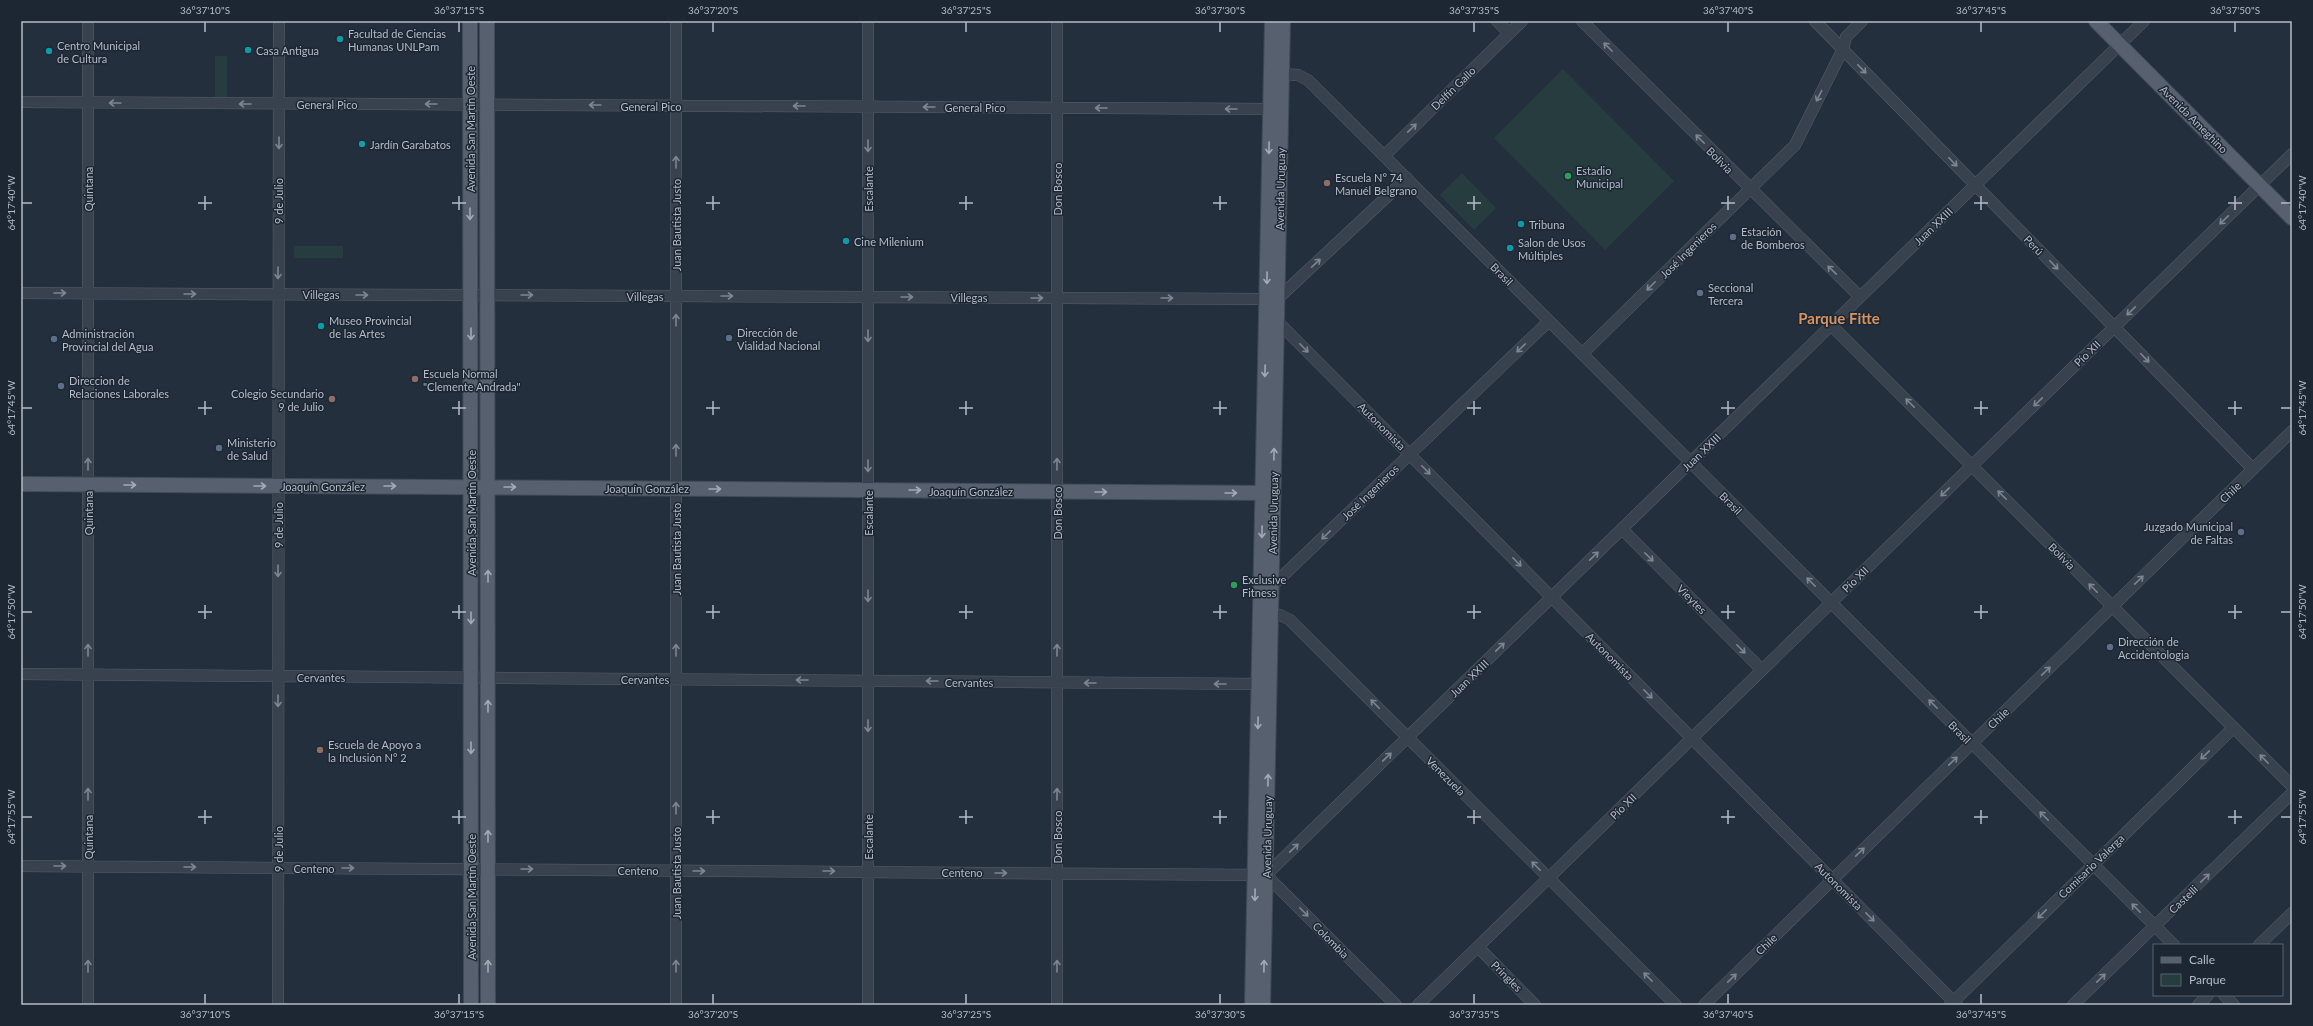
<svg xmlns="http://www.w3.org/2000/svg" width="2313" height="1026" font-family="Lato,sans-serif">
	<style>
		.green { fill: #263c3f }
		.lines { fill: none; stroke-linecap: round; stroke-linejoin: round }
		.minor-casing { stroke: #565f6c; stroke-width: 12 }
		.major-casing { stroke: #414a57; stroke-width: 16 }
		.minor { stroke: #38414e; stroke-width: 11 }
		.major { stroke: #56606e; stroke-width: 14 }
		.oneway { stroke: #7c8592 }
		.oneway2 { stroke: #a1aab7 }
		.ticks { fill: none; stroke: #b4bcc9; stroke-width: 1.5 }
		.culture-dot { fill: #0f9aa8; stroke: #1d2633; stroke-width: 1.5 }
		.leisure-dot { fill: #2e9e5b; stroke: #1d2633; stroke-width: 1.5 }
		.education-dot { fill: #8d6e63; stroke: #1d2633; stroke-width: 1.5 }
		.service-dot { fill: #5c6f8a; stroke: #1d2633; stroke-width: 1.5 }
		.labels { text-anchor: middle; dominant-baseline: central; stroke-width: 3; stroke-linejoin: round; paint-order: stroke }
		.poi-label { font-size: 11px; fill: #b4bcc9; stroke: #1d2633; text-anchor: start }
		.street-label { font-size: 11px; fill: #b4bcc9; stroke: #1d2633 }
		.district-label { font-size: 15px; font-weight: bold; fill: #d59563; stroke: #1d2633 }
		.neatline { fill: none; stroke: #b4bcc9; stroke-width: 1.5 }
		.ticks-label { font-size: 10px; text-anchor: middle; fill: #b4bcc9 }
	</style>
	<rect width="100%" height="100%" fill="#242f3e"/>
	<path class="green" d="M215 56H227V98H215Z
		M1563 69 1674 181 1605 250 1494 138Z
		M1462 173 1496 208 1474 230 1440 195Z
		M294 246H343V258H294Z"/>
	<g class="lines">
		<g class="minor-casing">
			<path id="minor" d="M88 21V1005
				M676 21V1005
				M868 21V1005
				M1057 21V1005
				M1497 21 1509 33
				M1582 21 1860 297
				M1815 21 2253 469
				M1282 74 1298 75 1308 80 2174 945
				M21 102 1279 109
				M1384 156 1522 21
				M21 293 1260 299 1266 304 1277 321 1957 1005
				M1274 302 1407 178
				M1831 325 2292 786
				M1582 354 1795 145 1843 49 1846 37 1862 21
				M1622 529 1762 670
				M1268 590 1549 321
				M1263 615H1280L1290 620 1676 1005
				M21 674 1265 684
				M21 866 1266 875 2144 21
				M1266 875 1396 1005
				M2259 945 2292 913
				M1478 947 1535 1005
				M2224 995 2234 1005
				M278 1005 279 21
				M1418 1005 2292 154
				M1704 1005 2292 431
				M1950 1005 2233 728
				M2073 1005 2292 793
				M2198 1005 2208 995"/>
		</g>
		<g class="major-casing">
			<path id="major" d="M470 21 471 1005
				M487 21 488 1005
				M2096 21 2292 218
				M21 484 1274 493
				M1252 1005 1272 21
				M1263 1005 1283 21"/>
		</g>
		<use href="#minor" class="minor"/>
		<use href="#major" class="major"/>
	</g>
	<defs><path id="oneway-shaft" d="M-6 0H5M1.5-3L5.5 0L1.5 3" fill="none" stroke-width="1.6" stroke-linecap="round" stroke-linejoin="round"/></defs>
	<g class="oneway">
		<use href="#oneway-shaft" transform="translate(1608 47) rotate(-135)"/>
		<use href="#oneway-shaft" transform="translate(1862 69) rotate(46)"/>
		<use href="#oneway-shaft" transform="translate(1819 96) rotate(117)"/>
		<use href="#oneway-shaft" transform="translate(115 103) rotate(-180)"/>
		<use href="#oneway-shaft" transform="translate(245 104) rotate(-180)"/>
		<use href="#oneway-shaft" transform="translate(431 104) rotate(-180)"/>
		<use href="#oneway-shaft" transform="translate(595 105) rotate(-180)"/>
		<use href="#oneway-shaft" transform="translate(799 106) rotate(-180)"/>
		<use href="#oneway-shaft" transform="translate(929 107) rotate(-180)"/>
		<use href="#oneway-shaft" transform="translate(1101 108) rotate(-180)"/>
		<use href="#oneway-shaft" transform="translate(1231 109) rotate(-180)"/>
		<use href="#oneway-shaft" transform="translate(1412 128) rotate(-44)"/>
		<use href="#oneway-shaft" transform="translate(1700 139) rotate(-135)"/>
		<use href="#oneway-shaft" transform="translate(279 143) rotate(90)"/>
		<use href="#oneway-shaft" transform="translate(868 146) rotate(90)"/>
		<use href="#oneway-shaft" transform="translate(676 162) rotate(-90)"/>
		<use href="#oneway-shaft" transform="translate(1953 162) rotate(46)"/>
		<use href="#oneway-shaft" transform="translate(2224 220) rotate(136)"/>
		<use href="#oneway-shaft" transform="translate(1316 263) rotate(-43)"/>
		<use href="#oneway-shaft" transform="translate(2054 265) rotate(46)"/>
		<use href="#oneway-shaft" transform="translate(1832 270) rotate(-136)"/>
		<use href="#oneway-shaft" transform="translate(278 273) rotate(90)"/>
		<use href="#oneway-shaft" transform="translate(1651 286) rotate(135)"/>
		<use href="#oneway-shaft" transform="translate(60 293)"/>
		<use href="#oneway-shaft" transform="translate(190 294)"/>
		<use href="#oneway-shaft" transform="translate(362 295)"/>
		<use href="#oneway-shaft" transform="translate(527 295)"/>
		<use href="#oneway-shaft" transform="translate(727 296)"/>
		<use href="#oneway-shaft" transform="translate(907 297)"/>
		<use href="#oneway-shaft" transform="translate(1037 298)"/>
		<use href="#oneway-shaft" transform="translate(1167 298)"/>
		<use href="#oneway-shaft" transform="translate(2131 311) rotate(136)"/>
		<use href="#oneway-shaft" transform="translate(676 320) rotate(-90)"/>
		<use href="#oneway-shaft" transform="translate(868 336) rotate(90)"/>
		<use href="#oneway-shaft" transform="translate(1304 348) rotate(45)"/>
		<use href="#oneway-shaft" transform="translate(1521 348) rotate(136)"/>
		<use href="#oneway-shaft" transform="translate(2145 358) rotate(46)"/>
		<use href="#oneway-shaft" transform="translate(2038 402) rotate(136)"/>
		<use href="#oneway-shaft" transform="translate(1910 403) rotate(-135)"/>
		<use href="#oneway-shaft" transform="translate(676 450) rotate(-90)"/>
		<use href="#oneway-shaft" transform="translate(88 464) rotate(-90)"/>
		<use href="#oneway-shaft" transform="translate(1057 464) rotate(-90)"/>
		<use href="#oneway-shaft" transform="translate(868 466) rotate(90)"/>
		<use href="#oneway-shaft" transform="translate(1426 470) rotate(45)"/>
		<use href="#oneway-shaft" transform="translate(1945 492) rotate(136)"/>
		<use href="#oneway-shaft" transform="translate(2002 495) rotate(-135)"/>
		<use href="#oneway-shaft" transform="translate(1326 535) rotate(136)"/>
		<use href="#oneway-shaft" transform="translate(1594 556) rotate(-44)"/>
		<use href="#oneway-shaft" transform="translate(1649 557) rotate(45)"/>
		<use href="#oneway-shaft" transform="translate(1517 562) rotate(45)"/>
		<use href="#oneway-shaft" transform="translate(278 571) rotate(90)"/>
		<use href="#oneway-shaft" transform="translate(2139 580) rotate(-44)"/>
		<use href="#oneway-shaft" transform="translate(1811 582) rotate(-135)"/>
		<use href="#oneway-shaft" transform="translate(2093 588) rotate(-135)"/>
		<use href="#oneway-shaft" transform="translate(868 596) rotate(90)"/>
		<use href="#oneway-shaft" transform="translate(1500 647) rotate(-44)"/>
		<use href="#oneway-shaft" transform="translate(1741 649) rotate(45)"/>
		<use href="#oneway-shaft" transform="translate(88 650) rotate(-90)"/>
		<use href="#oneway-shaft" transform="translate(676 650) rotate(-90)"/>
		<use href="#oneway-shaft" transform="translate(1057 650) rotate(-90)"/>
		<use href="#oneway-shaft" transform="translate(2046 671) rotate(-44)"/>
		<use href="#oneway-shaft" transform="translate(802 680) rotate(-180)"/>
		<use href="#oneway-shaft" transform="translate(932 681) rotate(-180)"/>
		<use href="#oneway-shaft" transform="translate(1090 683) rotate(-180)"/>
		<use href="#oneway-shaft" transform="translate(1220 684) rotate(-180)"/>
		<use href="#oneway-shaft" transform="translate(1648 694) rotate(45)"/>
		<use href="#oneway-shaft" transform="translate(278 701) rotate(90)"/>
		<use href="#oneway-shaft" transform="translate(1375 704) rotate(-135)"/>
		<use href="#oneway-shaft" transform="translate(1933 704) rotate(-135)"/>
		<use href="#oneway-shaft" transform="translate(868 726) rotate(90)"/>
		<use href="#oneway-shaft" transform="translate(2205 755) rotate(136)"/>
		<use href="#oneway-shaft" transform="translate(1387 757) rotate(-44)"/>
		<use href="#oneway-shaft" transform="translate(2264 759) rotate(-135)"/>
		<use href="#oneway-shaft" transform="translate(1953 761) rotate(-44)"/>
		<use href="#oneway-shaft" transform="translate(88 794) rotate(-90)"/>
		<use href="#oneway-shaft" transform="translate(1057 794) rotate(-90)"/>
		<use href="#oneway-shaft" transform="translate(676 808) rotate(-90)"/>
		<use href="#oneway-shaft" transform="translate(2044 816) rotate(-135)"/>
		<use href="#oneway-shaft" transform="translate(1294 848) rotate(-44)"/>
		<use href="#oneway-shaft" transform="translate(1860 852) rotate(-44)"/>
		<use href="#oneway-shaft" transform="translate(60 866)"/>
		<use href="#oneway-shaft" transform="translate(1536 866) rotate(-135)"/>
		<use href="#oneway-shaft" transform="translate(190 867)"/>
		<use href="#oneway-shaft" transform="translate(348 868)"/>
		<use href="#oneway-shaft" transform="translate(527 869)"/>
		<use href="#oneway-shaft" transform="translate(699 871)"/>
		<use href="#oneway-shaft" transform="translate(829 871)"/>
		<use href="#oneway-shaft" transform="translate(1001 873)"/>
		<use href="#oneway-shaft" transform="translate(2205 878) rotate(-44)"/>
		<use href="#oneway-shaft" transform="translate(2136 908) rotate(-135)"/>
		<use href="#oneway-shaft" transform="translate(1304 912) rotate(45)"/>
		<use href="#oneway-shaft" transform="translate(2042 914) rotate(136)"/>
		<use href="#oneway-shaft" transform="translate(1870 917) rotate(45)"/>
		<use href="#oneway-shaft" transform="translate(88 966) rotate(-90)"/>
		<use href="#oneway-shaft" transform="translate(676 966) rotate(-90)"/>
		<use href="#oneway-shaft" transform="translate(1057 966) rotate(-90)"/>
		<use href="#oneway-shaft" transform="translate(1648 977) rotate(-135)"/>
		<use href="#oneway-shaft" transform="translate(1732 978) rotate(-44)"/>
		<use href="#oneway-shaft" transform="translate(2101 978) rotate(-44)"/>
	</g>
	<g class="oneway2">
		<use href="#oneway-shaft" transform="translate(1269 148) rotate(91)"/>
		<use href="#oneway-shaft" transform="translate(470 214) rotate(90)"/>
		<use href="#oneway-shaft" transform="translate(1267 278) rotate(91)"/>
		<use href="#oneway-shaft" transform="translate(471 334) rotate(90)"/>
		<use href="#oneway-shaft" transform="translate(1265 371) rotate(91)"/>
		<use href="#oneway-shaft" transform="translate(1274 454) rotate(-89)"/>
		<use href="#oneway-shaft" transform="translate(130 485)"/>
		<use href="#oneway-shaft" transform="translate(260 486)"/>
		<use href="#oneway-shaft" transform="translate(390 486)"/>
		<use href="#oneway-shaft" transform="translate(510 487)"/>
		<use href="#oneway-shaft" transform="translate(715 489)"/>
		<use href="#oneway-shaft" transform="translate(915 490)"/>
		<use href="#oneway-shaft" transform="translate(1101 492)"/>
		<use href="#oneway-shaft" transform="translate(1231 493)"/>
		<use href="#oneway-shaft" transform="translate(1262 532) rotate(91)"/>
		<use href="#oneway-shaft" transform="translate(488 576) rotate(-90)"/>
		<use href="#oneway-shaft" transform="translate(471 618) rotate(90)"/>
		<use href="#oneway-shaft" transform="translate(488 706) rotate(-90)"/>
		<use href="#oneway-shaft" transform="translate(1258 723) rotate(91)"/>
		<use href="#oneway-shaft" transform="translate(471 748) rotate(90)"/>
		<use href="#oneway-shaft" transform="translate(1268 780) rotate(-89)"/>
		<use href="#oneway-shaft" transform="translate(488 836) rotate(-90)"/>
		<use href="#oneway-shaft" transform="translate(1255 895) rotate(91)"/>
		<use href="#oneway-shaft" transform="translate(488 966) rotate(-90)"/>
		<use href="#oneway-shaft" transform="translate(1264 966) rotate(-89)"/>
	</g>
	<path class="ticks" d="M205 22V32M459 22V32M713 22V32M966 22V32M1220 22V32M1474 22V32M1728 22V32M1981 22V32M2235 22V32M205 196V210M459 196V210M713 196V210M966 196V210M1220 196V210M1474 196V210M1728 196V210M1981 196V210M2235 196V210M22 203H32M198 203H212M452 203H466M706 203H720M959 203H973M1213 203H1227M1467 203H1481M1721 203H1735M1974 203H1988M2228 203H2242M2281 203H2291M205 401V415M459 401V415M713 401V415M966 401V415M1220 401V415M1474 401V415M1728 401V415M1981 401V415M2235 401V415M22 408H32M198 408H212M452 408H466M706 408H720M959 408H973M1213 408H1227M1467 408H1481M1721 408H1735M1974 408H1988M2228 408H2242M2281 408H2291M205 605V619M459 605V619M713 605V619M966 605V619M1220 605V619M1474 605V619M1728 605V619M1981 605V619M2235 605V619M22 612H32M198 612H212M452 612H466M706 612H720M959 612H973M1213 612H1227M1467 612H1481M1721 612H1735M1974 612H1988M2228 612H2242M2281 612H2291M205 810V824M459 810V824M713 810V824M966 810V824M1220 810V824M1474 810V824M1728 810V824M1981 810V824M2235 810V824M22 817H32M198 817H212M452 817H466M706 817H720M959 817H973M1213 817H1227M1467 817H1481M1721 817H1735M1974 817H1988M2228 817H2242M2281 817H2291M205 994V1004M459 994V1004M713 994V1004M966 994V1004M1220 994V1004M1474 994V1004M1728 994V1004M1981 994V1004"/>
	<g class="culture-dot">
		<circle cx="340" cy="39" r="4"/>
		<circle cx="248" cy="50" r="4"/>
		<circle cx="49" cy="51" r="4"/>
		<circle cx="362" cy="144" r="4"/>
		<circle cx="1521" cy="224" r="4"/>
		<circle cx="846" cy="241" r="4"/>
		<circle cx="1510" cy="248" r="4"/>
		<circle cx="321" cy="326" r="4"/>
	</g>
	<g class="leisure-dot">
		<circle cx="1568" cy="176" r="4"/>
		<circle cx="1234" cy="585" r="4"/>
	</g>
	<g class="education-dot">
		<circle cx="1327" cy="183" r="4"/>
		<circle cx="415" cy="379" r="4"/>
		<circle cx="332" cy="399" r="4"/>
		<circle cx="320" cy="750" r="4"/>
	</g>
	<g class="service-dot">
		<circle cx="1733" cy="237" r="4"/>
		<circle cx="1700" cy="293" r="4"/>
		<circle cx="729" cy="338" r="4"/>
		<circle cx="54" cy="339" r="4"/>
		<circle cx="61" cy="386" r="4"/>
		<circle cx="219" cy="448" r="4"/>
		<circle cx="2241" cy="532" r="4"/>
		<circle cx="2110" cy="647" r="4"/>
	</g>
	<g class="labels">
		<g class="poi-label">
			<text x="348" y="33">Facultad de Ciencias<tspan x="348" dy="13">Humanas UNLPam</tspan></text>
			<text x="57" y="45">Centro Municipal<tspan x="57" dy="13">de Cultura</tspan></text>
			<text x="256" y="50">Casa Antigua</text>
			<text x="370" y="144">Jardín Garabatos</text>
			<text x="1576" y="170">Estadio<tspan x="1576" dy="13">Municipal</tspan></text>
			<text x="1335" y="177">Escuela N° 74<tspan x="1335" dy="13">Manuél Belgrano</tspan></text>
			<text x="1529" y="224">Tribuna</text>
			<text x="1741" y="231">Estación<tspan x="1741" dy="13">de Bomberos</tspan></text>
			<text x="854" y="241">Cine Milenium</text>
			<text x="1518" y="242">Salon de Usos<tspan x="1518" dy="13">Múltiples</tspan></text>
			<text x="1708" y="287">Seccional<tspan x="1708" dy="13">Tercera</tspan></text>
			<text x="329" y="320">Museo Provincial<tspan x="329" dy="13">de las Artes</tspan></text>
			<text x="737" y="332">Dirección de<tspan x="737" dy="13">Vialidad Nacional</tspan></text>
			<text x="62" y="333">Administración<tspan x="62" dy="13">Provincial del Agua</tspan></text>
			<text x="423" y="373">Escuela Normal<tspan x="423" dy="13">"Clemente Andrada"</tspan></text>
			<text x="69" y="380">Direccion de<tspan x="69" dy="13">Relaciones Laborales</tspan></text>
			<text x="324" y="393" text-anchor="end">Colegio Secundario<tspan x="324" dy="13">9 de Julio</tspan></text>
			<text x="227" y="442">Ministerio<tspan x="227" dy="13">de Salud</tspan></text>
			<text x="2233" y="526" text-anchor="end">Juzgado Municipal<tspan x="2233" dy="13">de Faltas</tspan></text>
			<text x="1242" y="579">Exclusive<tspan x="1242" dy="13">Fitness</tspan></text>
			<text x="2118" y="641">Dirección de<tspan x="2118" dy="13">Accidentologia</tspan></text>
			<text x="328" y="744">Escuela de Apoyo a<tspan x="328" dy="13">la Inclusión N° 2</tspan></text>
		</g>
		<g class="street-label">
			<text transform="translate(1453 88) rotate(-44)">Delfín Gallo</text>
			<text x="327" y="104">General Pico</text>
			<text x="651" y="106">General Pico</text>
			<text x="975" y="107">General Pico</text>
			<text transform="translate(2194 119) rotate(45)">Avenida Ameghino</text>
			<text transform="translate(470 129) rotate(-90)">Avenida San Martín Oeste</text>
			<text transform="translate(1720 160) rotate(45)">Bolivia</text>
			<text transform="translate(88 189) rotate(-90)">Quintana</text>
			<text transform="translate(868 189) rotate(-90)">Escalante</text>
			<text transform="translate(1057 189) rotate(-90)">Don Bosco</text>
			<text transform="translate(1280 189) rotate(-89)">Avenida Uruguay</text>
			<text transform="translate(278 201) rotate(-90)">9 de Julio</text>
			<text transform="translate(676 225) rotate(-90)">Juan Bautista Justo</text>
			<text transform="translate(1933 226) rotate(-44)">Juan XXIII</text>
			<text transform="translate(2034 245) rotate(46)">Perú</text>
			<text transform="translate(1688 250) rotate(-45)">José Ingenieros</text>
			<text transform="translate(1502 274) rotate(45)">Brasil</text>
			<text x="321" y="294">Villegas</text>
			<text x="645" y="296">Villegas</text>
			<text x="969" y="297">Villegas</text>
			<text transform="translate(2087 353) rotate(-44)">Pío XII</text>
			<text transform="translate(1382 426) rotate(45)">Autonomista</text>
			<text transform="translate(1701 452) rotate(-44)">Juan XXIII</text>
			<text x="323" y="486">Joaquín González</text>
			<text x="647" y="488">Joaquín González</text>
			<text x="971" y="491">Joaquín González</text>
			<text transform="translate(1370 492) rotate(-44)">José Ingenieros</text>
			<text transform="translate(2230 492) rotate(-44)">Chile</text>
			<text transform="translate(1731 503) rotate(45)">Brasil</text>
			<text transform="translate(88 513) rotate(-90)">Quintana</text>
			<text transform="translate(471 513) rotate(-90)">Avenida San Martín Oeste</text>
			<text transform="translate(868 513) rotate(-90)">Escalante</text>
			<text transform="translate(1057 513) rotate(-90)">Don Bosco</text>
			<text transform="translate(1273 513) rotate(-89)">Avenida Uruguay</text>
			<text transform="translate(278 525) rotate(-90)">9 de Julio</text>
			<text transform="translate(676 549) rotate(-90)">Juan Bautista Justo</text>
			<text transform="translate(2062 556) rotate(45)">Bolivia</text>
			<text transform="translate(1855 579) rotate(-44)">Pío XII</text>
			<text transform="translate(1692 599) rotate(45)">Vieytes</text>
			<text transform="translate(1610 656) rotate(45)">Autonomista</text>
			<text x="321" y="677">Cervantes</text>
			<text transform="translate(1469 678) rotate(-44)">Juan XXIII</text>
			<text x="645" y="679">Cervantes</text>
			<text x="969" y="682">Cervantes</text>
			<text transform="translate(1998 718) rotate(-44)">Chile</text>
			<text transform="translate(1960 732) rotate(45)">Brasil</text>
			<text transform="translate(1446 776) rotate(45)">Venezuela</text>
			<text transform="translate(1623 806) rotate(-44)">Pío XII</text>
			<text transform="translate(88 837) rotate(-90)">Quintana</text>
			<text transform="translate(868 837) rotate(-90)">Escalante</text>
			<text transform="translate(1057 837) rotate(-90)">Don Bosco</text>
			<text transform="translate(1267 837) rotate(-89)">Avenida Uruguay</text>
			<text transform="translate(278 849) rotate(-90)">9 de Julio</text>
			<text transform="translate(2091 866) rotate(-44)">Comisario Valerga</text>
			<text x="314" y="868">Centeno</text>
			<text x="638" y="870">Centeno</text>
			<text x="962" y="872">Centeno</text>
			<text transform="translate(676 873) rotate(-90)">Juan Bautista Justo</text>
			<text transform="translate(1839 886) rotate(45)">Autonomista</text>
			<text transform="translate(471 897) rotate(-90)">Avenida San Martín Oeste</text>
			<text transform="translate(2183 899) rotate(-44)">Castelli</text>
			<text transform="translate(1331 940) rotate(45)">Colombia</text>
			<text transform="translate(1766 944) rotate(-44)">Chile</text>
			<text transform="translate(1507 976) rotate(45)">Pringles</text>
		</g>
		<g class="district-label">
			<text x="1839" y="318">Parque Fitte</text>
		</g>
	</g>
	<rect width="2313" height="1026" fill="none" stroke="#1d2633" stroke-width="44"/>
	<rect x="2153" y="944" width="130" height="52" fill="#1d2633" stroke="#59626f"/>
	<rect x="2161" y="957" width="20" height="6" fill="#56606e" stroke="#59626f"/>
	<text x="2189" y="964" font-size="12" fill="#b4bcc9">Calle</text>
	<rect x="2161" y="974" width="20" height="12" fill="#263c3f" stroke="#59626f"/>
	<text x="2189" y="984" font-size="12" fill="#b4bcc9">Parque</text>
	<rect x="22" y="22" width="2269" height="982" class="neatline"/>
	<g class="ticks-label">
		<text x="205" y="14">36°37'10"S</text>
		<text x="459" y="14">36°37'15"S</text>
		<text x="713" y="14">36°37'20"S</text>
		<text x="966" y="14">36°37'25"S</text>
		<text x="1220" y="14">36°37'30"S</text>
		<text x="1474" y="14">36°37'35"S</text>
		<text x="1728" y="14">36°37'40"S</text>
		<text x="1981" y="14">36°37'45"S</text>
		<text x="2235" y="14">36°37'50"S</text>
		<text transform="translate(2302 203) rotate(-90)" y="4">64°17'40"W</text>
		<text transform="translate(11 203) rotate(-90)" y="4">64°17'40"W</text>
		<text transform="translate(2302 408) rotate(-90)" y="4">64°17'45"W</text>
		<text transform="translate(11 408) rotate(-90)" y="4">64°17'45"W</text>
		<text transform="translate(2302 612) rotate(-90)" y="4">64°17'50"W</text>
		<text transform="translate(11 612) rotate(-90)" y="4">64°17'50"W</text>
		<text transform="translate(2302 817) rotate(-90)" y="4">64°17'55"W</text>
		<text transform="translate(11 817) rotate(-90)" y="4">64°17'55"W</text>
		<text x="205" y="1018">36°37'10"S</text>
		<text x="459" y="1018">36°37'15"S</text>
		<text x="713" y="1018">36°37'20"S</text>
		<text x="966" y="1018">36°37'25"S</text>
		<text x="1220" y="1018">36°37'30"S</text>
		<text x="1474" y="1018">36°37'35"S</text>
		<text x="1728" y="1018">36°37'40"S</text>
		<text x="1981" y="1018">36°37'45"S</text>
	</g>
</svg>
